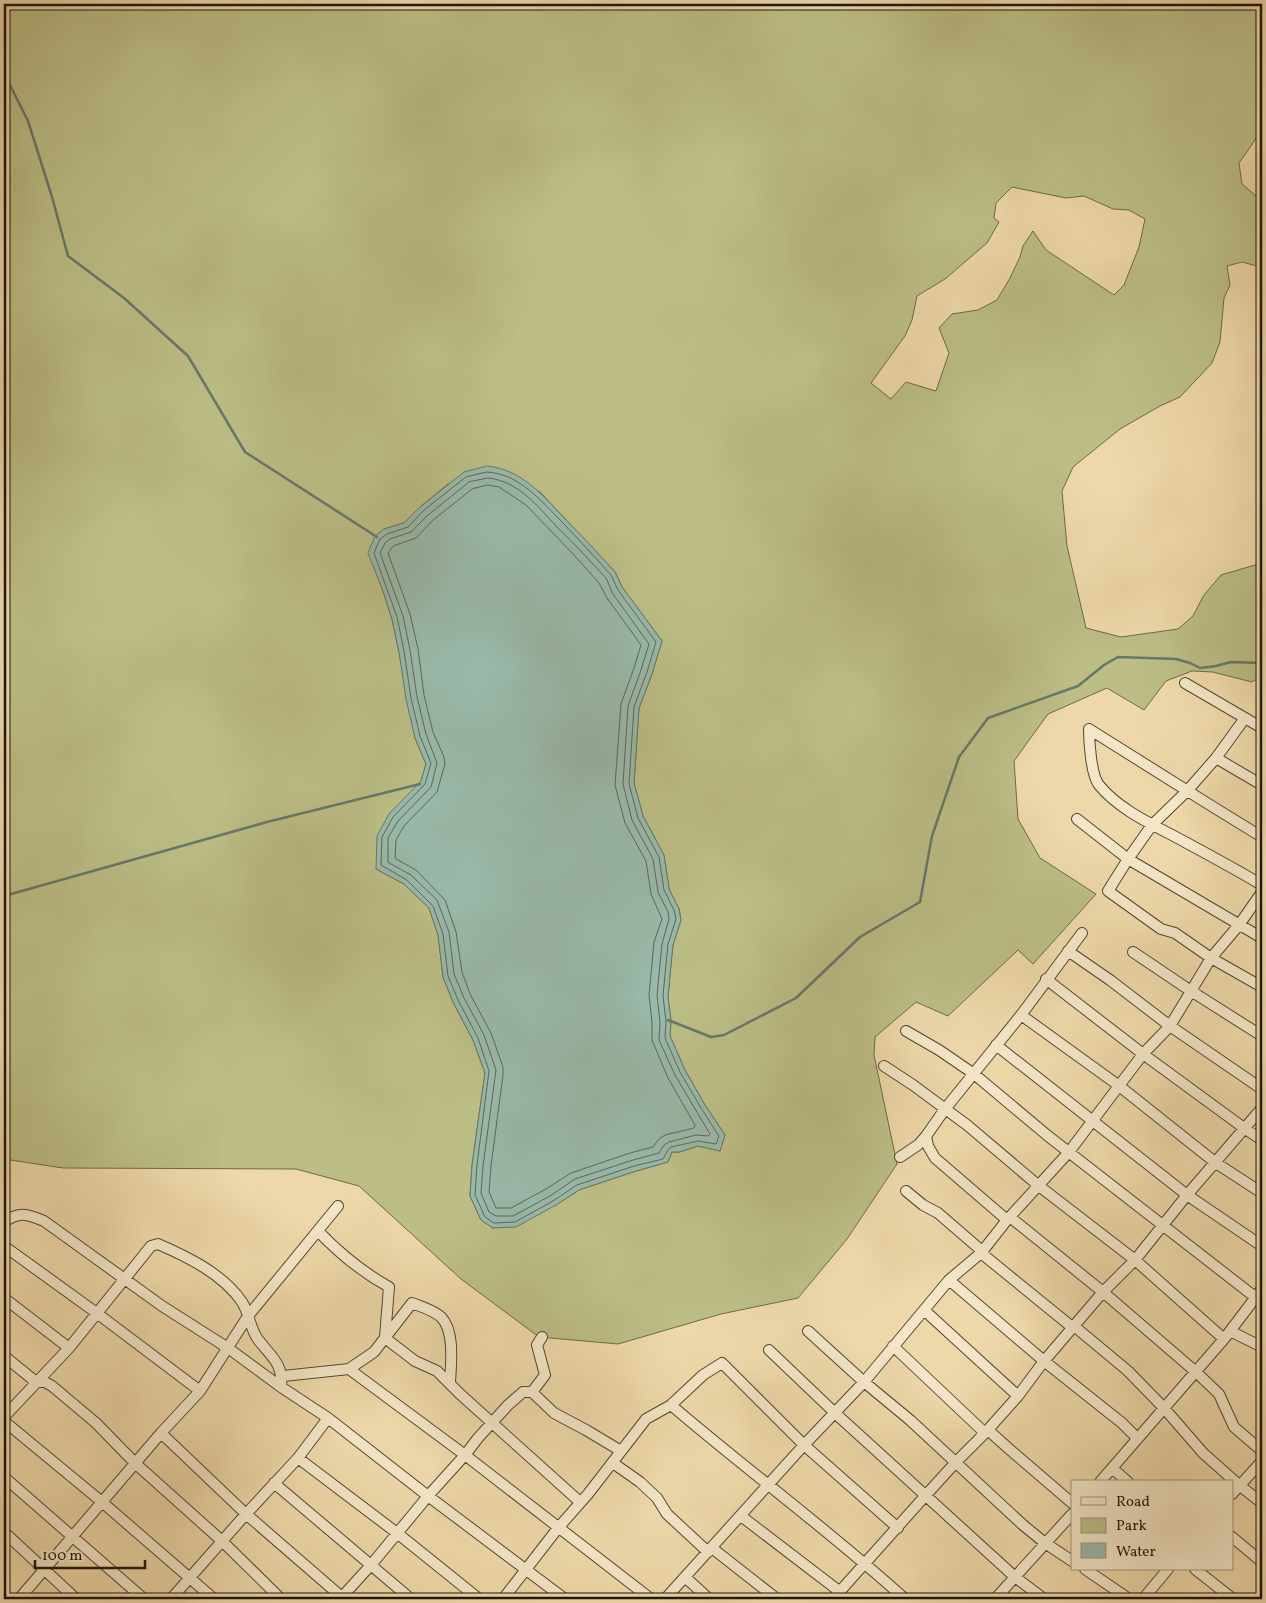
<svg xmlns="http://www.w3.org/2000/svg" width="1266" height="1603" font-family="Vollkorn,serif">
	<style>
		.green { fill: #bcbe86; stroke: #6c6a48; fill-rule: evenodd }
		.water { fill: #99b9aa; stroke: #67786a }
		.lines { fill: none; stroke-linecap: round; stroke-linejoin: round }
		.shore { stroke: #5b685a; stroke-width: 1 }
		.stream { stroke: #67786a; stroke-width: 2.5 }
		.minor-casing { stroke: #514632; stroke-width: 12 }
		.minor { stroke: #f4e6c7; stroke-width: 10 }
	</style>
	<rect width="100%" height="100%" fill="#eed8a9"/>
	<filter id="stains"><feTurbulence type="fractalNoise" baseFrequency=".004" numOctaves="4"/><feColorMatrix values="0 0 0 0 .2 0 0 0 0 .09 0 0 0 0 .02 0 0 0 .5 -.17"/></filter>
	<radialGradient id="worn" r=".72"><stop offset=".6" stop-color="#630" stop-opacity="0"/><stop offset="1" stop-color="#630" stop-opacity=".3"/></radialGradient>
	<path class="green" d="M4 4H904L914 7 940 4H1248L1258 7H1262V130L1239 163 1242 184 1262 201V266H1257L1242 262 1227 266 1230 285 1224 298 1220 342 1212 363 1180 397 1160 406 1120 429 1073 467 1062 491 1067 546 1086 628 1121 637 1178 629 1193 616 1204 595 1221 575 1262 563V676L1252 682 1213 672 1192 671 1166 681 1144 710 1107 688 1048 714 1014 761 1018 819 1040 858 1096 894 1033 964 1018 950 948 1016 916 1002 875 1037 874 1055 897 1164 847 1239 798 1298 721 1314 618 1344 539 1337 461 1279 359 1186 296 1169 63 1168 4 1159ZM1012 187 1066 198 1084 196 1113 209 1129 210 1145 219 1139 247 1124 285 1114 295 1046 250 1033 231 1023 246 1020 257 1010 278 997 300 978 310 952 314 939 328 949 353 936 391 906 382 891 399 871 383 905 336 912 320 917 296 945 279 987 243 999 222 994 218 996 203ZM448 484 539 491 615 572 622 587 662 641 652 674 639 708 634 783 643 816 664 855 669 889 679 909 681 920 673 945 671 964 668 997 671 1021 670 1036 685 1070 705 1105 725 1135 720 1151 698 1146 680 1152H672L668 1162 636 1171 579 1190 556 1205 493 1228 481 1220 470 1196 472 1165 485 1073 473 1040 453 1002 443 977 438 935 429 908 404 884 376 869 411 792 421 781 426 764 415 738 399 652 392 619 383 591 384 529 404 523 420 507Z"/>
	<path class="water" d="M487 466C523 470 542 495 565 519 582 536 599 554 615 572L622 587 662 641 652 674 639 708 634 783 643 816 664 855 669 889 679 909 681 920 673 945 671 964 668 997 671 1021 670 1036 685 1070 705 1105 725 1135 720 1151 698 1146 679 1152H672L668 1162 636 1171 579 1190 556 1205 516 1227 493 1228 481 1220 470 1196 472 1165 485 1073 473 1040 453 1002 443 977 438 935 429 908 404 884 376 869 377 836 389 814 421 781 426 764 415 738 406 699 399 652 392 619 383 591 368 553 375 536 384 529 404 523 420 507 464 472Z"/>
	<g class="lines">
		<path class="shore" d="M487 472C520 474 541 501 563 523 579 540 595 557 611 575L618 590 656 642 647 672 634 707 629 784 638 818 659 857 664 890 674 910 676 919 668 944 666 964 663 996 666 1021 665 1038 680 1072 701 1108 719 1136 716 1144 698 1141 671 1147 668 1150 663 1159 634 1166 577 1185 553 1201 515 1222 494 1223 485 1217 475 1195 477 1165 489 1071 478 1038 458 1000 448 976 443 934 433 906 407 880 381 865 382 837 393 817 425 784 431 763 420 736 411 698 404 651 397 617 374 553 380 539 387 534 408 527 424 510 466 477Z
			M488 478C519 481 538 507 558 528 575 544 590 561 606 578L613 594 649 644 641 670 628 706 623 784 632 820 653 859 658 892 668 912 669 919 662 944 657 995 660 1022 659 1040 675 1075 710 1134 708 1136 696 1135 669 1142 664 1145 659 1153 633 1160 575 1179 550 1196 513 1216H496L489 1212 481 1193 483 1166 496 1070 484 1035 464 998 454 974 449 932 437 900 411 875 389 863 388 861V838L398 821 431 787 437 763 426 734 417 697 410 650 403 616 380 553 385 543 390 539 411 532 428 515 469 482Z
			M488 485 499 487 526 505 574 555 599 583 607 598 641 645 634 668 621 704 615 785 625 823 646 861 651 894 662 919 654 942 649 995 652 1022V1040L668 1078 695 1125 694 1128 665 1135 659 1139 653 1147 630 1153 571 1173 546 1189 511 1208H496L489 1192 491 1166 503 1075V1067L491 1033 470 994 462 972 456 932 445 900 416 870 396 859 395 857 396 840 404 826 437 792 445 764 444 757 433 732 424 695 418 649 410 614 388 553 393 546 416 538 433 520 472 489Z"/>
		<path class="stream" d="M4 73 28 121 52 197 68 256 124 298 188 356 245 452 377 537
			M4 896 267 822 420 784
			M668 1020 711 1037 724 1035 796 998 860 937 920 902 932 836 959 757 988 718 1078 686 1104 665 1118 657 1176 659 1190 663 1200 668 1216 666 1231 662 1262 663"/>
		<g class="minor-casing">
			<path id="minor" d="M1185 683 1245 718
				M1262 728 1245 718 1216 758 1187 791 1152 825 1128 859 1262 938
				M1089 729C1089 741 1091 775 1099 785 1120 811 1156 826 1185 842 1211 856 1237 870 1262 885
				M1089 729 1210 805 1262 837
				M1216 758 1262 785
				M1077 819 1128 859 1108 891 1161 929 1175 933 1211 958 1262 987
				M1068 951 1110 980 1170 1026 1262 1089
				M1133 952 1191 991 1262 1036
				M1046 979 1143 1054 1244 1128 1262 1140
				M1021 1015 1118 1085 1216 1163 1262 1193
				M906 1031 939 1050 974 1074 1048 1136 1255 1297 1262 1299
				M996 1045 1187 1195 1262 1246
				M884 1066 913 1085 967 1125 1039 1186 1135 1260 1224 1339
				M900 1157 918 1145 926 1136
				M906 1191 923 1205 938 1213 982 1251
				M1010 1217 1103 1292 1196 1372 1219 1394 1234 1427 1262 1451
				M1007 1220 935 1158 928 1146 926 1136 945 1109 1021 1015 1082 933
				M4 1222C20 1211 27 1214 44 1221L162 1306 228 1348 281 1387 328 1418 428 1496 565 1599
				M318 1231C339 1253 362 1272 389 1287L385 1337
				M4 1246 98 1314 200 1391
				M981 1253 1072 1327
				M949 1280 1044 1361 1122 1423 1137 1438
				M4 1298 69 1348
				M924 1310 1018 1396
				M1074 1326 1128 1371 1164 1408 1203 1453 1239 1485 1262 1503
				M808 1331 864 1382 910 1420 1023 1525 1045 1543 1072 1561
				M1230 1331 1262 1347
				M385 1338 415 1361 437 1371 460 1394 580 1502
				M893 1346 985 1433
				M769 1350 835 1413 1015 1577 1044 1599
				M4 1356 36 1382H45L52 1386 96 1423 136 1464 222 1541 281 1599
				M349 1369 465 1455 651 1599
				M283 1376 349 1369 374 1352 412 1303C422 1307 433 1310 441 1317 455 1331 451 1364 450 1382
				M532 1392 554 1413 586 1430 621 1451
				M671 1405C748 1471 830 1531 905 1599
				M4 1417 69 1348 151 1246 158 1244C188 1257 223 1274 242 1302 249 1313 250 1327 257 1338 269 1355 284 1363 281 1387
				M4 1421 102 1502 214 1599
				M988 1430 1008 1448 1072 1503
				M161 1433 246 1514 344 1599
				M298 1458 397 1533 479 1599
				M613 1463 640 1482 657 1498 667 1514 708 1552
				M1112 1468 1128 1482
				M4 1477 144 1599
				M1100 1482 1224 1339 1262 1289
				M274 1483 411 1599
				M1232 1494 1262 1461
				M741 1516 839 1591
				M4 1532 76 1599
				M1232 1537 1262 1562
				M712 1548 777 1599
				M1085 1569 1129 1599
				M1195 1569 1233 1599
				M685 1577 709 1599
				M19 1599 161 1433 200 1391 248 1316 338 1206
				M171 1599 246 1514 298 1458 328 1418
				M340 1599 371 1565 428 1496 465 1455 478 1438 508 1405 523 1392H532L545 1375 537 1345 542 1337
				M503 1599 558 1528 588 1494 646 1419 671 1405 703 1375 722 1363 804 1445 898 1528
				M665 1599 804 1445 864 1382 949 1280 981 1253 1007 1220 1069 1152 1143 1054 1170 1026 1211 958 1239 925 1262 892
				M833 1599 926 1495 956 1462 985 1433 1018 1396 1044 1361 1103 1292 1135 1260 1187 1195 1262 1108
				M995 1599 1072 1514
				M1143 1599 1168 1569"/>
		</g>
		<use href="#minor" class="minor"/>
	</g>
	<rect width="1266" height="1603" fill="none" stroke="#eed8a9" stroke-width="20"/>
	<rect x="5" y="5" width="1256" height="1593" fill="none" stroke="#1d160b" stroke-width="2.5"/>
	<rect x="10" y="10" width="1246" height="1583" fill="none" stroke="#1d160b"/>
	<rect x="1071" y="1480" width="162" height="90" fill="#f4e6c7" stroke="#9e937c"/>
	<rect x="1081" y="1497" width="25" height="8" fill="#f4e6c7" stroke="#9e937c"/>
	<text x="1116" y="1506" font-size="15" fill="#1d160b">Road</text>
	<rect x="1081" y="1518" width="25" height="15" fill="#bcbe86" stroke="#9e937c"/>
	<text x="1116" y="1530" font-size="15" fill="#1d160b">Park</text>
	<rect x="1081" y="1543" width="25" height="15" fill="#99b9aa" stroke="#9e937c"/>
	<text x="1116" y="1556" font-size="15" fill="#1d160b">Water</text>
	<path d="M35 1560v8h110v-8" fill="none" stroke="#1d160b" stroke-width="2.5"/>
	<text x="42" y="1560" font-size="15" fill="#1d160b" stroke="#f4e6c7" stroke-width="4" paint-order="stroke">100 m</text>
	<rect width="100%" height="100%" filter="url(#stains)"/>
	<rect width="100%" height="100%" fill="url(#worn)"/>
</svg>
